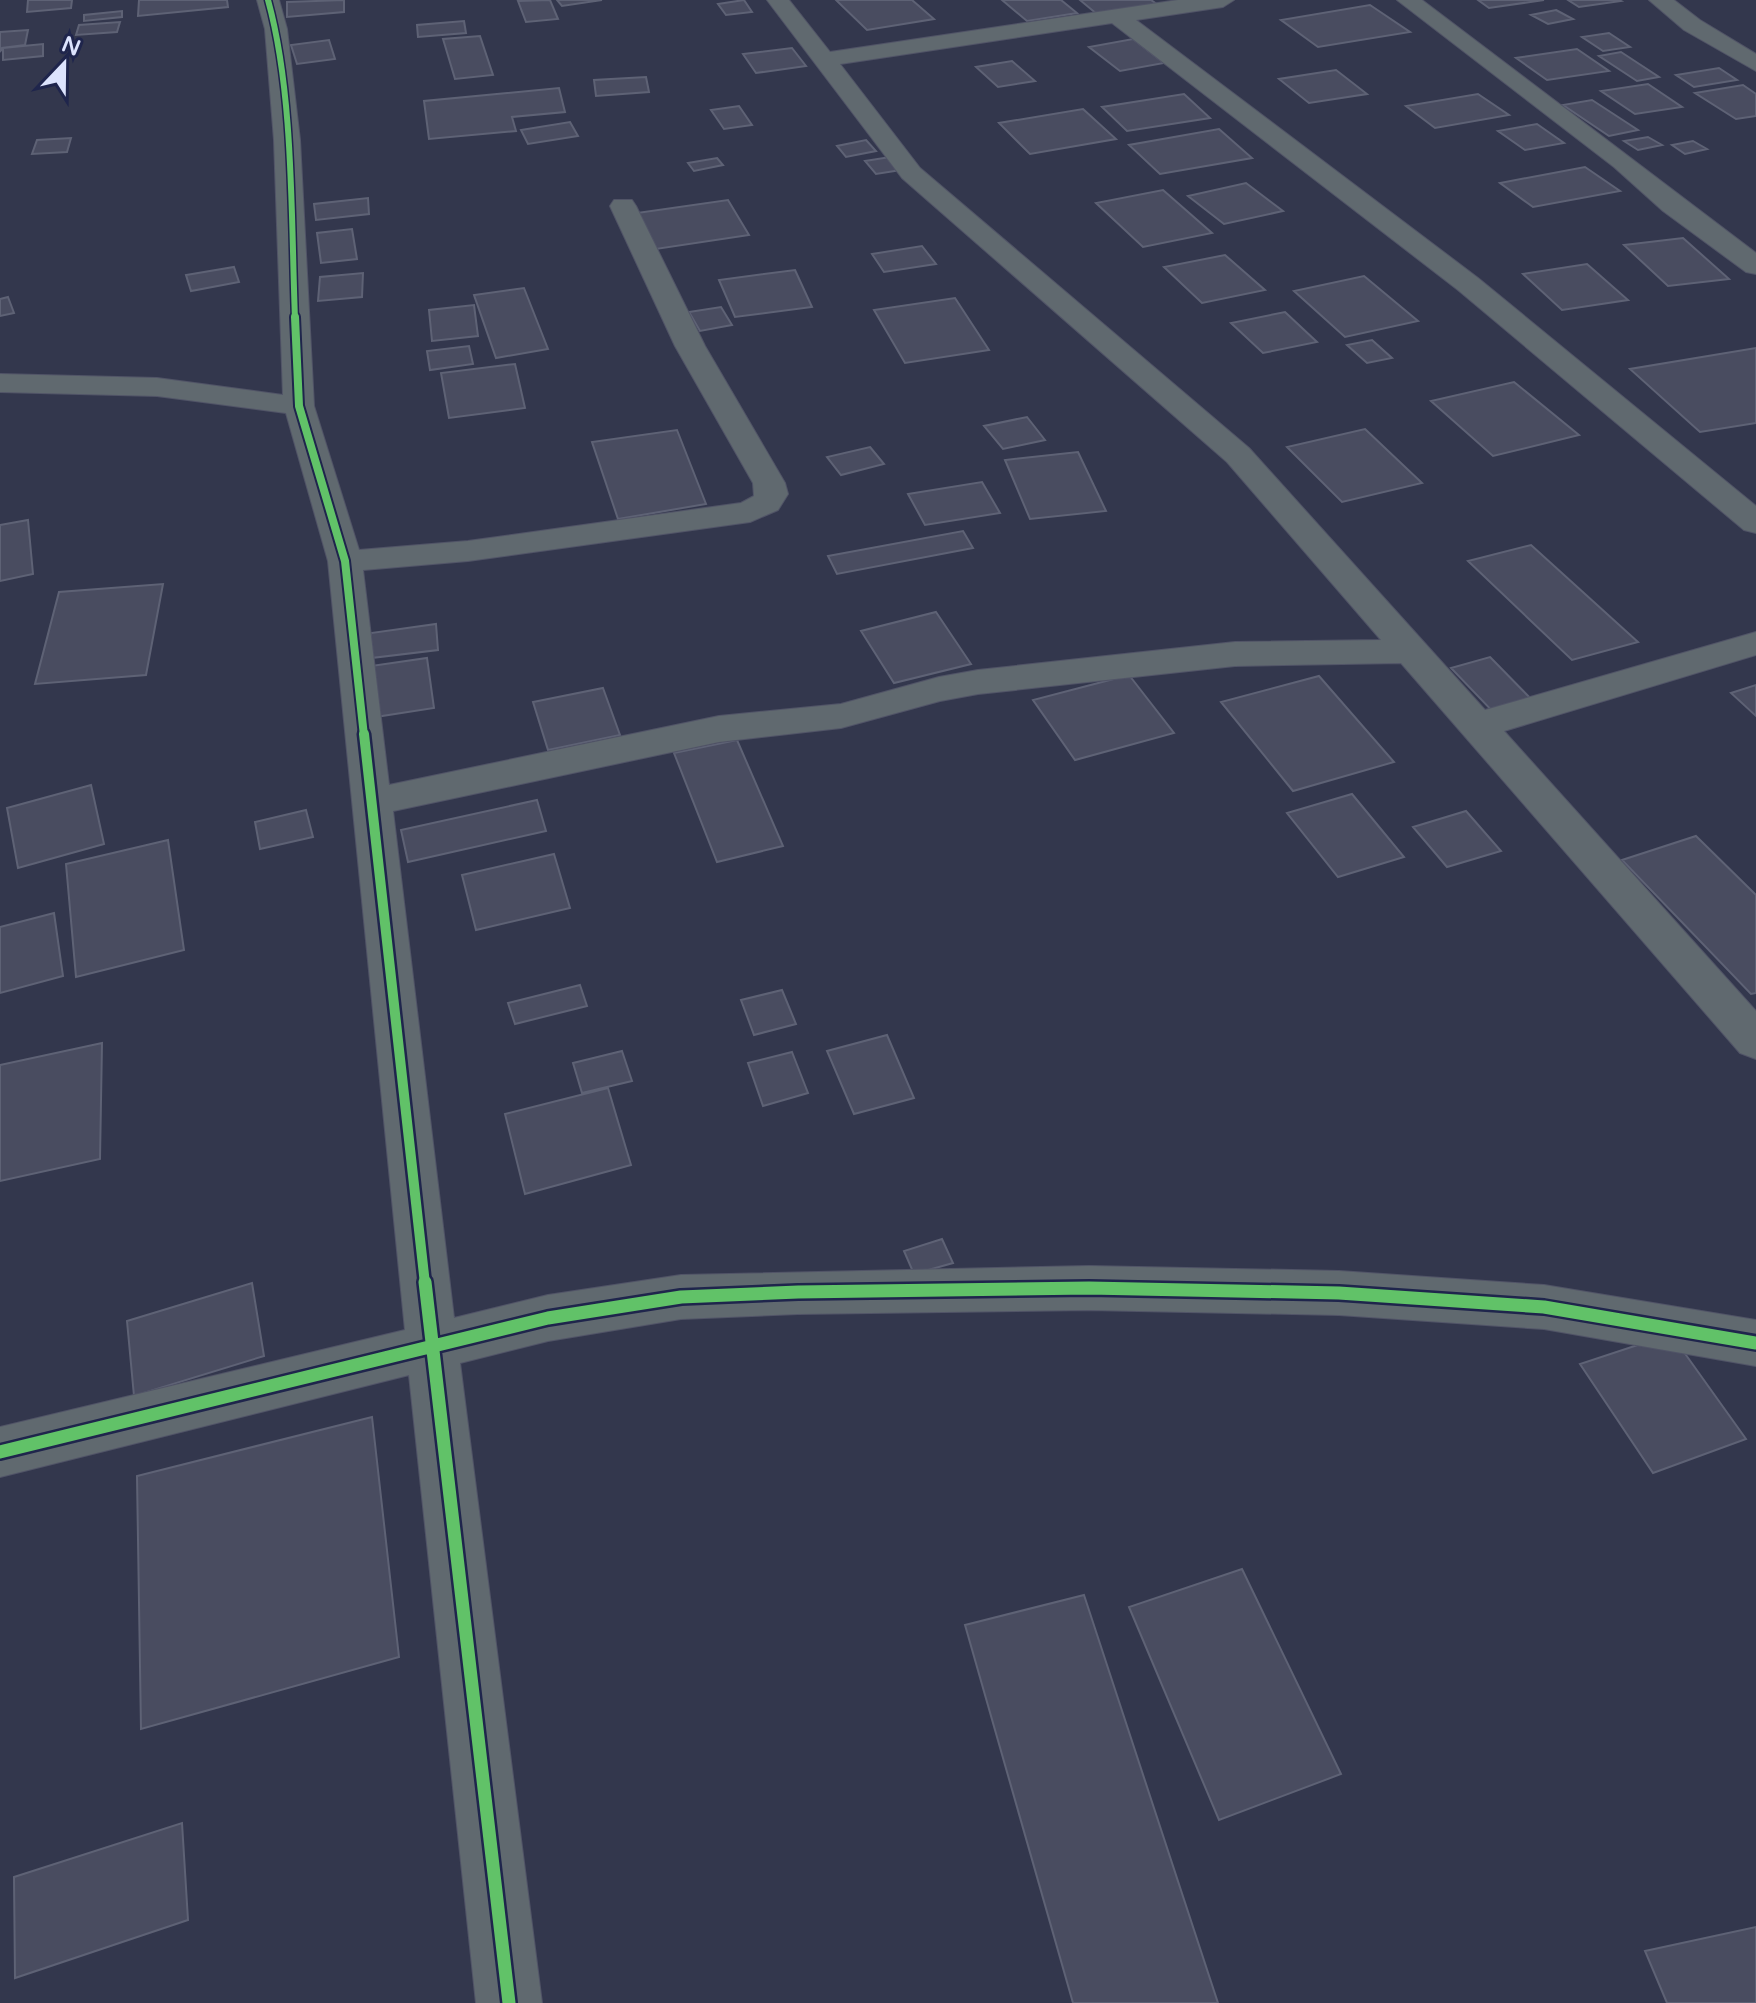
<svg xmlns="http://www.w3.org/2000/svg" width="1756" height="2003" font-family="'Varela Round',sans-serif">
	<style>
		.building { fill: #494c60; stroke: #5e6275; stroke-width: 2 }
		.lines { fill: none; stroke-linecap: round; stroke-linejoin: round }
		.street-casing { stroke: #515467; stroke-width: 2 }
		.street { fill: #60696f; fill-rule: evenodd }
		.cycleway-far3-casing { stroke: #1f254c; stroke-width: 9 }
		.cycleway-far2-casing { stroke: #1f254c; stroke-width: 12 }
		.cycleway-far1-casing { stroke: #1f254c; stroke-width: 15 }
		.cycleway-casing { stroke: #1f254c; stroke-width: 18 }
		.cycleway-far3 { stroke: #61c268; stroke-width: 6 }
		.cycleway-far2 { stroke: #61c268; stroke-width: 8 }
		.cycleway-far1 { stroke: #61c268; stroke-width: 10 }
		.cycleway { stroke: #61c268; stroke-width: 13 }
	</style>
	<rect width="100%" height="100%" fill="#33374d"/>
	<path class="building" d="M28 0H72L71 8 27 12Z
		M139 0H227L228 7 138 16Z
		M344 0V12L287 17V2Z
		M550 0 558 19 526 22 518 1Z
		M557 0H602L562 6Z
		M744 0 752 12 726 15 718 4Z
		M836 0H912L934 19 867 30Z
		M1002 0H1061L1077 13 1027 21Z
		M1080 0H1151L1158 5 1098 15Z
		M1478 0H1544L1489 8Z
		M1568 0H1619L1621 1 1579 7Z
		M1370 5 1410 32 1318 47 1281 20Z
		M1556 10 1573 19 1548 24 1531 15Z
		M122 11V17L84 21V15Z
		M464 21 466 33 418 37 417 25Z
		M120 22 117 32 76 35 79 25Z
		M28 30 25 45 2 48 0 52V32Z
		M1609 33 1630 47 1603 51 1582 37Z
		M480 36 493 75 455 79 443 39Z
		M1133 39 1164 63 1120 71 1089 47Z
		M329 40 335 59 297 64 291 45Z
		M43 44V56L3 60V48Z
		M792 48 806 66 756 73 743 54Z
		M1577 49 1609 71 1547 80 1516 58Z
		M1621 52 1659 77 1637 81 1599 56Z
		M1012 61 1035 81 998 87 976 67Z
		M1719 68 1737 80 1694 87 1676 75Z
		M1336 70 1367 94 1309 103 1279 79Z
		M646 77 649 92 596 96 594 80Z
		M1648 84 1682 107 1635 114 1601 91Z
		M1743 85 1756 94V116L1736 119 1695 93Z
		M559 88 565 112 512 117 516 131 429 139 424 101Z
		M1184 94 1210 118 1127 131 1102 107Z
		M1478 94 1509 115 1435 128 1406 106Z
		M1592 100 1638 130 1609 136 1563 105Z
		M739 106 752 125 724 129 711 110Z
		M1083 109 1116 139 1030 154 999 123Z
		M570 122 578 136 528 144 521 130Z
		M1537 124 1564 143 1525 150 1498 131Z
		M1219 129 1252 158 1160 174 1129 145Z
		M1648 137 1662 145 1638 150 1624 141Z
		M71 138 67 152 32 154 37 140Z
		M866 140 876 151 846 157 837 146Z
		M1693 141 1707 149 1685 154 1672 145Z
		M890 157 901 170 876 174 865 161Z
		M717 158 723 165 694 171 688 163Z
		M1585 167 1620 191 1533 207 1500 183Z
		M1246 183 1283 211 1224 224 1188 196Z
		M1163 190 1212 233 1143 247 1096 203Z
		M368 198 369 214 316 220 314 204Z
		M728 200 749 235 656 249 637 213Z
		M352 229 357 259 321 263 317 233Z
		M1683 238 1729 279 1668 286 1624 245Z
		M922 246 936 264 884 272 872 254Z
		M1225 255 1265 290 1202 303 1164 267Z
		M1587 264 1628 300 1562 310 1523 274Z
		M234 267 239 282 191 291 186 275Z
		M795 270 812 307 735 317 719 280Z
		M363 273 362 297 318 301 320 277Z
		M1364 276 1418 321 1345 337 1294 291Z
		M524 288 548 349 496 358 474 295Z
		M8 297 14 313 0 316V299Z
		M955 298 989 350 905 363 874 310Z
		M474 305 478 336 432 341 429 310Z
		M721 307 732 325 700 331 689 312Z
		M1285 312 1317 342 1263 353 1231 323Z
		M1372 340 1392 358 1367 363 1347 345Z
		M469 346 473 364 430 370 427 351Z
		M1756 348V423L1700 432 1630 369Z
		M515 364 525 408 449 418 441 373Z
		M1514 382 1579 435 1493 456 1431 401Z
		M1027 417 1045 440 1003 449 984 426Z
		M1365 429 1422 483 1342 502 1287 447Z
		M677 430 706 504 618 519 592 442Z
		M870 447 884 464 841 475 827 457Z
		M1078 452 1106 511 1030 519 1005 460Z
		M982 482 1000 513 925 525 908 494Z
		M28 520 33 574 0 581V525Z
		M963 531 973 548 837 574 828 556Z
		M1531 545 1638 642 1572 660 1468 561Z
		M163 584 146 675 35 684 59 592Z
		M936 612 971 664 894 683 861 631Z
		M436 624 438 650 371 658V633Z
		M1490 657 1536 704 1496 715 1451 668Z
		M427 658 434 708 369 718 364 667Z
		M1129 675 1174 733 1075 760 1033 700Z
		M1319 676 1394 762 1293 791 1221 702Z
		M1756 685V716L1731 693Z
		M603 688 620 735 548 750 533 702Z
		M737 740 783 846 717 862 674 753Z
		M91 785 104 844 18 868 7 808Z
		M1352 794 1404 857 1338 877 1287 813Z
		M537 800 546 831 408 862 401 830Z
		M306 810 313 837 260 849 255 822Z
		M1466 811 1501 851 1447 867 1413 827Z
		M1696 836 1756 895V993L1751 994 1622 860Z
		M168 840 184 950 76 977 66 864Z
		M554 854 570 908 476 930 462 875Z
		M54 913 63 976 0 993V927Z
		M580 985 587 1006 515 1024 508 1003Z
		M782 990 796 1024 754 1035 741 1000Z
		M887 1035 914 1098 854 1114 827 1051Z
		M102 1043 100 1159 0 1181V1065Z
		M622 1051 632 1081 582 1093 573 1063Z
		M792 1052 808 1093 763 1106 748 1063Z
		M608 1088 631 1165 525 1194 505 1114Z
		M942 1239 953 1263 914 1274 904 1251Z
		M252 1283 264 1356 134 1396 127 1321Z
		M1671 1334 1746 1439 1653 1473 1580 1364Z
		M372 1417 399 1657 141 1729 137 1476Z
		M1242 1569 1341 1774 1219 1820 1129 1607Z
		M1084 1595 1218 2003H1073L965 1625Z
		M182 1823 188 1920 15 1978 14 1877Z
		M1756 1927V2003H1667L1645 1951Z"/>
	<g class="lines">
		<g class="street-casing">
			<path id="street" d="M257 0H279L287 29 300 140 314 406 359 550 468 541 741 503 754 496 753 483 675 346 610 206 614 200H632L636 206 705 346 785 483 788 494 778 510 750 522 468 561 363 570 389 785 719 716 841 704 939 677 978 670 1235 642 1381 640 1227 462 902 178 767 0H789L830 52 1178 0H1234L1223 7 1136 20 1478 278 1756 506V533L1744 530 1458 290 1112 23 840 64 920 168 1249 448 1485 710 1756 632V655L1504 731 1756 1011V1059L1740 1053 1401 663 1235 666 978 694 940 701 841 728 719 742 393 811 454 1318 548 1295 681 1275 1089 1266 1339 1271 1544 1285 1756 1320V1366L1544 1329 1339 1315 1089 1310 798 1314 681 1319 548 1341 460 1363 542 2003H476L409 1375 0 1477V1427L405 1330 328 561 286 413 157 396 0 392V374L157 378 283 395 274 140 265 29Z
				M1397 0H1422L1756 253V274L1746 272 1663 211 1614 167Z
				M1649 0H1674L1700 20 1756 54V71L1684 30Z"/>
		</g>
		<use href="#street" class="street"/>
		<g class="cycleway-far3-casing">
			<path id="cycleway-far3" d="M268 0C294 94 291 219 295 319"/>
		</g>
		<g class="cycleway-far2-casing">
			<path id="cycleway-far2" d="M295 317 299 406 345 561 364 736"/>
		</g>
		<g class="cycleway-far1-casing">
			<path id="cycleway-far1" d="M364 734 425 1284"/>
		</g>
		<g class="cycleway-casing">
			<path id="cycleway" d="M425 1282 509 2003
				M0 1452 548 1318 681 1297 798 1292 1089 1288 1339 1293 1544 1307 1756 1343"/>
		</g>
		<use href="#cycleway-far3" class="cycleway-far3"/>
		<use href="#cycleway-far2" class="cycleway-far2"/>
		<use href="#cycleway-far1" class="cycleway-far1"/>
		<use href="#cycleway" class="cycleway"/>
	</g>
	<g transform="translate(64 64) rotate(22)" stroke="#1f254c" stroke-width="6" paint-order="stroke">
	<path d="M0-6L14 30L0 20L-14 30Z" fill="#dce3fd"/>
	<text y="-12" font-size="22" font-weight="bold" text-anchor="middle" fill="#dce3fd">N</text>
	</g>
</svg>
